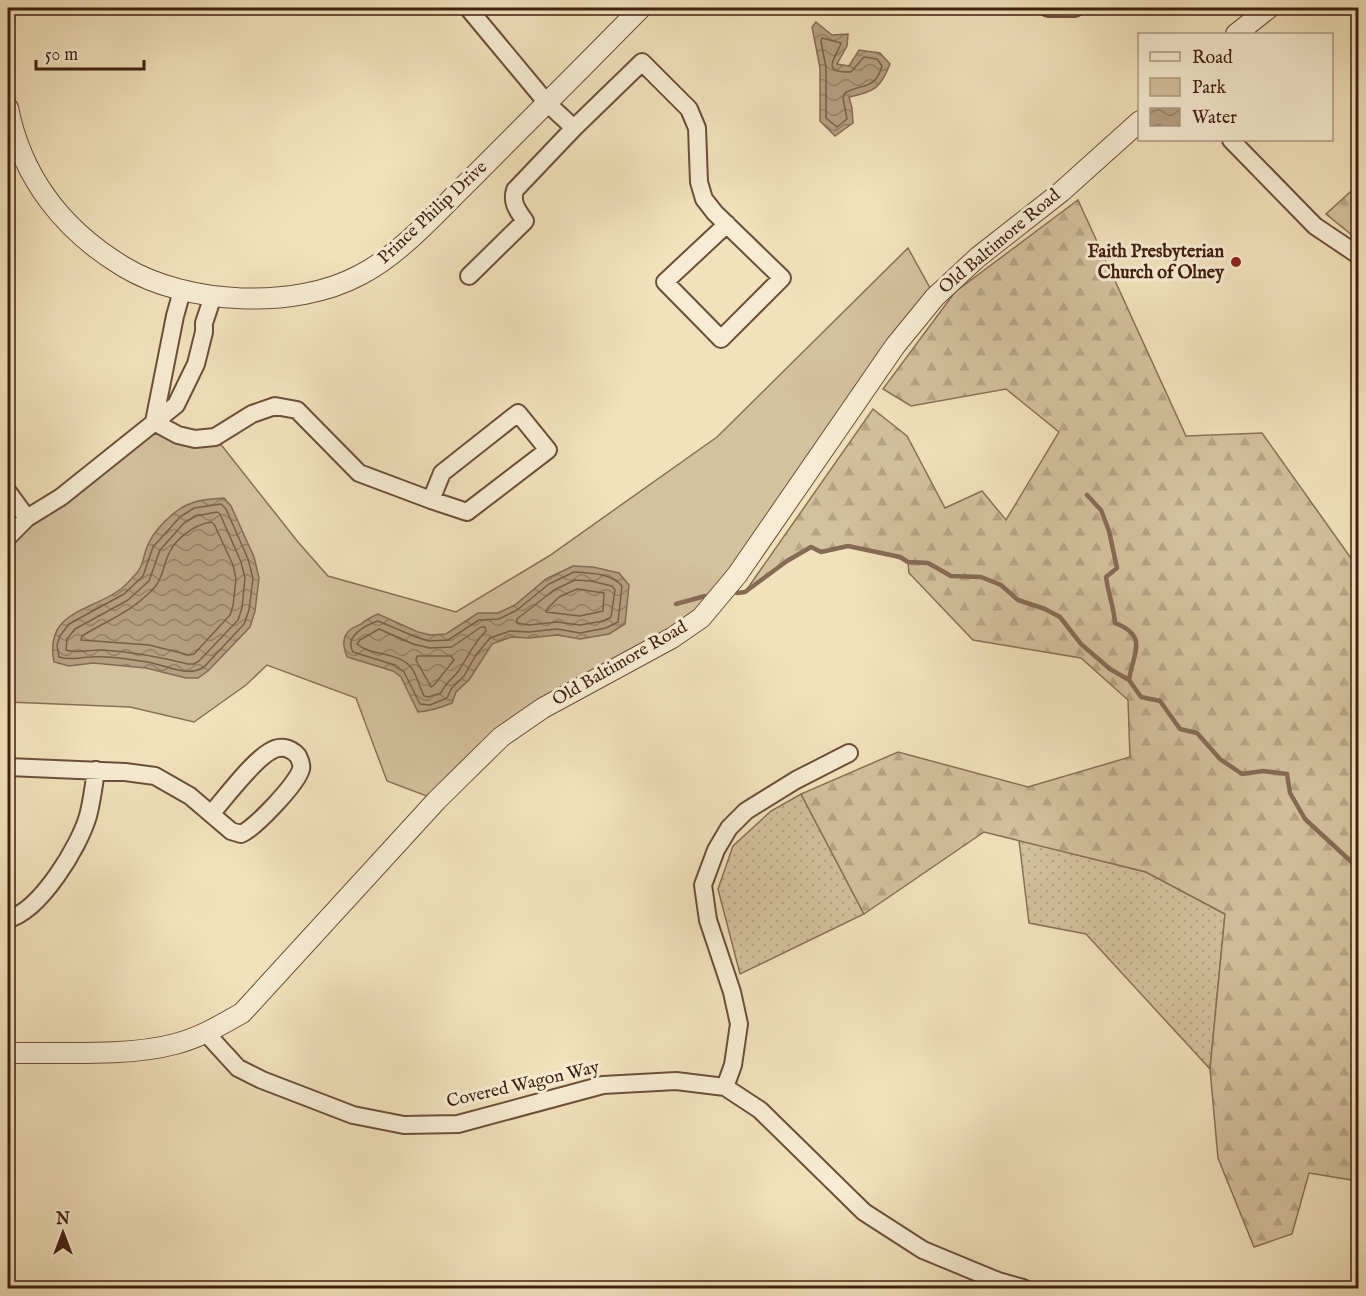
<svg xmlns="http://www.w3.org/2000/svg" width="1366" height="1296" font-family="'IM FELL English',serif">
	<style>
		.grass { fill: url(#grass-dots); stroke: #8a7057; stroke-width: 1.5 }
		.forest { fill: url(#forest-firs); stroke: #8a7057; stroke-width: 1.5 }
		.green { fill: #d4c19e; stroke: #8a7057; stroke-width: 1.5 }
		.water { fill: url(#water-waves); stroke: #866b54; stroke-width: 1.5 }
		.lines { fill: none; stroke-linecap: round; stroke-linejoin: round }
		.shore { stroke: #7a5e48; stroke-width: 1.5 }
		.stream { stroke: #866b54; stroke-width: 4.5 }
		.minor-casing { stroke: #6c4f3b; stroke-width: 20 }
		.tertiary-casing { stroke: #6c4f3b; stroke-width: 22 }
		.minor { stroke: #f7ecd3; stroke-width: 16 }
		.tertiary { stroke: #f7ecd3; stroke-width: 20 }
		.poi-dot { fill: #8f2418; stroke: #f7ecd3; stroke-width: 2 }
		.labels { text-anchor: middle; dominant-baseline: central; stroke-width: 6; stroke-linejoin: round; paint-order: stroke }
		.street-label { font-size: 18px; fill: #401e10; stroke: #f7ecd3 }
		.poi-label { font-size: 18px; font-weight: bold; fill: #401e10; stroke: #f7ecd3; text-anchor: end }
	</style>
	<defs>
		<pattern id="grass-dots" width="8" height="8" patternUnits="userSpaceOnUse" patternTransform="scale(1.5)"><rect width="8" height="8" fill="#d4c19e"/><path d="M2 2h.1M6 6h.1" fill="none" stroke="#b7a587" stroke-width="1.8" stroke-linecap="round"/></pattern>
		<pattern id="forest-firs" width="22" height="20" patternUnits="userSpaceOnUse" patternTransform="scale(1.5)"><rect width="22" height="20" fill="#d4c19e"/><path d="M5 1l3.5 6h-7zM16 11l3.5 6h-7z" fill="#b7a587"/></pattern>
		<pattern id="water-waves" width="16" height="10" patternUnits="userSpaceOnUse" patternTransform="scale(1.5)"><rect width="16" height="10" fill="#b59f81"/><path d="M0 5q4-4 8 0t8 0" fill="none" stroke="#958168"/></pattern>
	</defs>
	<rect width="100%" height="100%" fill="#f2e2bb"/>
	<filter id="stains"><feTurbulence type="fractalNoise" baseFrequency=".00333" numOctaves="4"/><feColorMatrix values="0 0 0 0 .2 0 0 0 0 .09 0 0 0 0 .02 0 0 0 .5 -.17"/></filter>
	<radialGradient id="worn" r=".72"><stop offset=".6" stop-color="#630" stop-opacity="0"/><stop offset="1" stop-color="#630" stop-opacity=".3"/></radialGradient>
	<path class="grass" d="M801 794 864 914 740 974 718 889 733 846 771 811Z
		M1019 840 1146 872 1225 914 1210 1069 1086 934 1029 923Z"/>
	<path class="forest" d="M1358 185V240L1326 214Z
		M1078 200 1186 436 1262 433 1358 568V1181L1309 1173 1292 1234 1254 1247 1218 1158 1210 1069 1225 914 1146 872 984 832 864 914 801 794 898 752 1028 787 1130 757 1128 700 1081 658 973 640 909 573 908 562C901 558 856 546 848 546 832 546 828 555 811 547L787 561 745 592 873 409 907 436 945 508 982 491 1006 520 1059 432 1006 389 911 406 883 389 955 292Z"/>
	<path class="green" d="M908 248 935 297 701 618 543 708 437 800 387 781 356 698 267 665 246 685 194 722 130 707 8 702V537L154 422 215 437 298 542 328 576 456 612 549 556 717 437Z"/>
	<path class="water" d="M816 22 832 35 848 34 847 46 837 64 849 66 859 50 880 53 890 64C881 88 874 92 849 97L852 108 853 123 835 136 820 121V68L812 27Z
		M224 498 231 506 254 557 259 578 255 611 250 627 208 671 198 678H186L146 668 93 663 69 666 54 662C44 611 90 612 121 589 126 585 130 580 134 576 143 568 143 557 147 547 153 531 175 508 192 503 202 499 214 499 224 498Z
		M573 566 593 567 619 573 629 585 625 624 609 634 580 639 557 635 529 638 511 637 492 644 469 680 456 692 452 703C440 708 430 711 418 712L401 677 393 671 347 657C343 647 341 636 351 629 354 627 358 626 361 624 367 619 371 617 378 614L418 632 430 635 446 634 478 613H498L515 605 546 579Z"/>
	<g class="lines">
		<path class="shore" d="M822 38 841 43C836 58 819 73 851 72L864 57 877 59 882 66C875 91 861 83 845 93L843 98 847 119 837 127 826 118V68L821 41Z
			M221 504 226 509 248 559 253 578 249 610 244 624 204 667C187 678 166 665 147 662 129 659 109 656 91 657 80 657 71 661 59 657L57 645 60 636 69 624 124 594 143 576 153 547 180 517 194 508Z
			M217 512 220 514 241 562 245 578 242 608 238 620 199 661 194 664H188C160 657 133 652 103 650 92 649 76 654 66 650L67 639 75 629 128 600 149 581 160 550 184 523 196 516Z
			M211 522 214 524 233 565 236 579 233 606 230 615 194 654 189 655 149 645 81 640 82 636C108 620 133 611 154 588 162 580 163 568 167 558 173 540 193 525 211 522Z
			M574 572C590 573 611 573 622 586L618 622 606 628 580 633 557 629 529 632 510 631 490 638 476 655 464 676 451 689 447 698 430 705 420 704 404 672 395 665 353 652C344 637 365 625 378 621L416 637 429 641 448 640 479 620 499 619 517 610 549 584Z
			M575 580 591 581 612 586 615 590 611 617 604 621 580 625 557 622 529 625 517 623V619L554 590Z
			M577 589 604 593 603 611 580 616 546 612 547 609 559 597Z
			M481 627H485L486 631C474 642 468 657 459 670 453 679 445 683 441 693L428 697 424 696C420 688 417 677 413 670 401 651 372 657 357 644L360 640 379 629 413 644 430 648 452 647Z
			M417 656H451L454 660 434 685 431 687 416 660Z"/>
		<path class="stream" d="M1087 495 1101 510 1109 531 1117 568 1106 577C1108 593 1114 607 1115 623 1149 636 1133 653 1129 680
			M737 593 745 592 787 561 811 547 821 552 848 546 900 557 908 562 928 563 951 576 981 577 1001 585 1018 600 1045 609 1060 617 1081 644 1110 669 1129 680 1141 697 1160 701 1180 729 1197 733 1220 759 1242 774 1263 771 1287 774 1290 793 1305 819 1358 868
			M676 604 705 596"/>
		<g class="minor-casing">
			<path id="minor" d="M468 8 547 103 574 128
				M1048 8H1075
				M1231 140 1315 226 1358 255
				M469 276 525 221C518 211 511 203 515 190L574 128 642 62 689 109 697 128 699 182 704 199 715 213 782 278 721 339 665 282 727 224
				M154 422 178 435 195 439 215 437 252 414 275 406 297 410 359 473 431 500 467 512 548 450 518 413 442 473 431 500
				M154 422 175 316 182 291
				M8 492 27 518
				M8 537 27 518 61 497 176 405 196 364 204 332V323L213 296
				M8 767 125 772 155 776 190 796 231 831 241 834C254 829 298 783 301 769 302 765 300 760 298 756 290 747 279 745 269 752 252 762 225 798 211 814
				M8 919C40 911 79 847 88 816 92 801 94 785 96 770
				M206 1033 238 1068 262 1080 353 1115 404 1125 458 1124 603 1085 676 1081 725 1087 760 1110 864 1212 923 1250 998 1281 1023 1288
				M725 1087 733 1065 739 1024 732 992 708 920 703 885 716 850 729 828 746 811 796 780 849 753"/>
		</g>
		<g class="tertiary-casing">
			<path id="tertiary" d="M1236 34 1269 8
				M8 108C22 178 64 231 124 267 187 305 295 310 360 275 401 254 436 213 469 181 527 123 584 66 641 8
				M8 1053C58 1052 127 1057 175 1044 199 1038 221 1025 242 1013L437 800 501 737 543 708 672 638 701 618 737 575 895 346 935 297 978 257 1061 192 1140 121"/>
		</g>
		<use href="#minor" class="minor"/>
		<use href="#tertiary" class="tertiary"/>
	</g>
	<circle class="poi-dot" cx="1236" cy="262" r="6"/>
	<g class="labels">
		<g class="street-label">
			<text transform="translate(433 213) rotate(-43)">Prince Philip Drive</text>
			<text transform="translate(1000 242) rotate(-40)">Old Baltimore Road</text>
			<text transform="translate(620 664) rotate(-30)">Old Baltimore Road</text>
			<text transform="translate(523 1085) rotate(-13)">Covered Wagon Way</text>
		</g>
		<g class="poi-label">
			<text x="1224" y="252">Faith Presbyterian<tspan x="1224" dy="21">Church of Olney</tspan></text>
		</g>
	</g>
	<rect width="1366" height="1296" fill="none" stroke="#f2e2bb" stroke-width="30"/>
	<rect x="9" y="9" width="1348" height="1278" fill="none" stroke="#401e10" stroke-width="3"/>
	<rect x="15" y="15" width="1336" height="1266" fill="none" stroke="#401e10" stroke-width="1.5"/>
	<rect x="1138" y="33" width="195" height="108" fill="#f7ecd3" stroke="#ae9a85" stroke-width="1.5"/>
	<rect x="1150" y="52" width="30" height="9" fill="#f7ecd3" stroke="#ae9a85" stroke-width="1.5"/>
	<text x="1192" y="63" font-size="18" fill="#401e10">Road</text>
	<rect x="1150" y="78" width="30" height="18" fill="#d4c19e" stroke="#ae9a85" stroke-width="1.5"/>
	<text x="1192" y="93" font-size="18" fill="#401e10">Park</text>
	<rect x="1150" y="108" width="30" height="18" fill="url(#water-waves)" stroke="#ae9a85" stroke-width="1.5"/>
	<text x="1192" y="123" font-size="18" fill="#401e10">Water</text>
	<g transform="translate(63 1233)" stroke="#f7ecd3" stroke-width="4.5" paint-order="stroke">
	<path d="M0-4.5L10 22L0 15L-10 22Z" fill="#401e10"/>
	<text y="-9" font-size="16" font-weight="bold" text-anchor="middle" fill="#401e10">N</text>
	</g>
	<path d="M36 60v9h108v-9" fill="none" stroke="#401e10" stroke-width="3"/>
	<text x="45" y="60" font-size="18" fill="#401e10" stroke="#f7ecd3" stroke-width="4.5" paint-order="stroke">50 m</text>
	<rect width="100%" height="100%" filter="url(#stains)"/>
	<rect width="100%" height="100%" fill="url(#worn)"/>
</svg>
